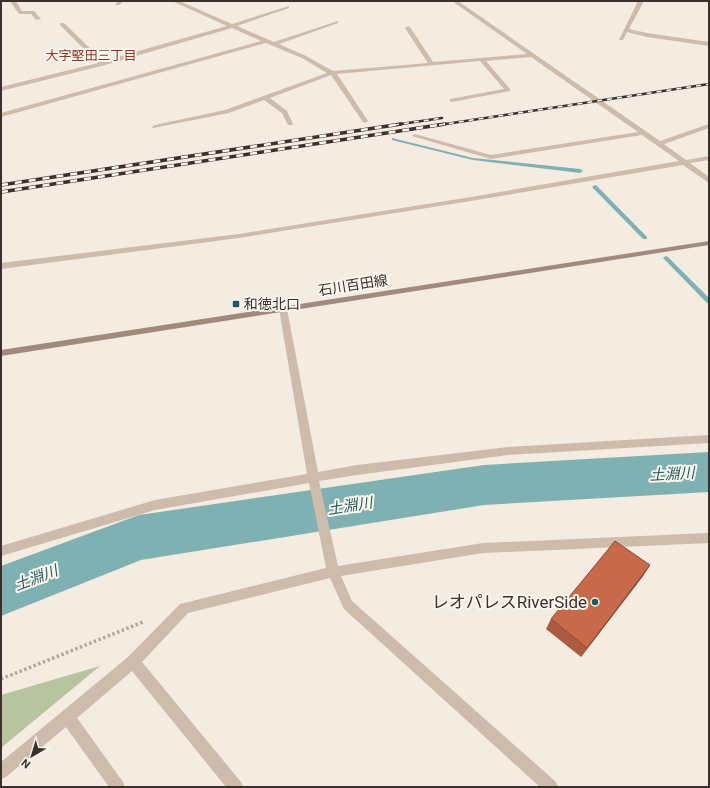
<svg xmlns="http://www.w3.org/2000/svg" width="710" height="788" font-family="Roboto,'Noto Sans JP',sans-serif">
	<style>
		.green { fill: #b8c4a0 }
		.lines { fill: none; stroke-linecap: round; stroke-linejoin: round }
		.stream { fill: #7fb0b2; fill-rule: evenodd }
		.river { fill: #7fb0b2; fill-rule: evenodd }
		.path { stroke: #b9a596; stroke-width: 3.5; stroke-dasharray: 2.5 2.5; stroke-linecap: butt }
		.street { fill: #cdbbac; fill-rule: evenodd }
		.secondary { fill: #a18a7d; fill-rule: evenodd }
		.rail-far1-casing { stroke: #3b302b; stroke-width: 2.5 }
		.rail-casing { stroke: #3b302b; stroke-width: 3.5 }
		.rail-far1 { stroke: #fbf5ee; stroke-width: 1.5; stroke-dasharray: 5; stroke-linecap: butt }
		.rail { stroke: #fbf5ee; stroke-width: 2.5; stroke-dasharray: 7; stroke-linecap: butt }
		.wall { fill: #ac5a40 }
		.shaded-wall { fill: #8c4a34 }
		.building { fill: #c8694b; stroke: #8c4a34 }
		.poi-dot { fill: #1f5a5e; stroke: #fbf5ee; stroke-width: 1.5 }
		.labels { text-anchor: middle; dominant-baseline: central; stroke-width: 4; stroke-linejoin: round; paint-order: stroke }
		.far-neighbourhood-label { font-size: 13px; fill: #8c3b22; stroke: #fbf5ee }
		.street-label { font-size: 14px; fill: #3b302b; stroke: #fbf5ee }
		.poi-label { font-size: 14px; fill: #3b302b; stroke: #fbf5ee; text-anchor: start }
		.water-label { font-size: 15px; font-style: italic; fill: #1f5a5e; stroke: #fbf5ee }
		.near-poi-label { font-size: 17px; fill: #3b302b; stroke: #fbf5ee; text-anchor: end }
	</style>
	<rect width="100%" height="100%" fill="#f4ebe1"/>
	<path class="green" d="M100 666 1 748V695Z"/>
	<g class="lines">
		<path class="stream" d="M392 138 473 158 580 169 583 171 580 173 473 160 392 140Z
			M595 185 597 186 647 237V239H643L593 188 592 187Z
			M666 256 668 257 709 298V304L707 303 664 259 663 258Z"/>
		<path class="river" d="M709 452V492L484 505 141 560 1 616V566L139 515 484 465Z"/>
		<path class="path" d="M1 679 143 622"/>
		<path class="street" d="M10 1H16L22 11H34L41 19 36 20 31 14H19Z
			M118 1H124L119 5H115Z
			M172 1H179L232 24 289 6V8L237 26 274 42 338 21V23L279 44 306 56 333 71 428 63 405 28 408 26 410 27 433 62 527 54 452 1H458L660 141 709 124V128L664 144 686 160 709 156V160L690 163 709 177V183L683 165 471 201 239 238 1 269V263L239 234 471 197 679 161 642 135 491 159 412 136 415 134 491 155 638 132 531 57 486 61 510 89V91L452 102 450 101V99L504 89 480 61 337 74 368 121 365 123 363 122 331 75 270 98 287 111 293 124 292 125H288L282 113 264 100 229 113 153 128 152 127 155 125 225 110 327 73 302 58 266 43 1 117V113L261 41 232 28 105 65 1 91V87L98 63 60 25V23H64L103 61 227 26Z
			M638 1H644L629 29 647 33 709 42V46L647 37 627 32 623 40H619Z
			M283 306 287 309 318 472 357 465 508 447 709 435V443L508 455 357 475 319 481 338 566 483 543 709 533V543L483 553 341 576 352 601 556 782 558 787H540L344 609 330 578 188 613 142 662 241 782 243 787H226L132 671 77 718 123 782 125 787H109L66 727 6 777 1 779V762L128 657 180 604 326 568 309 483 155 510 1 556V546L155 500 307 474 279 309Z"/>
		<path class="secondary" d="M709 241V245L1 356V350Z"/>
		<g class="rail-far1-casing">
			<path id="rail-far1" d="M394 125 442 118
				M439 125 709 84"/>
		</g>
		<g class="rail-casing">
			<path id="rail" d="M1 185 401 124
				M1 192 445 124"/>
		</g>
		<use href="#rail-far1" class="rail-far1"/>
		<use href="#rail" class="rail"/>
	</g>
	<path class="wall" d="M650 565 643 576 581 657 546 629 551 619Z"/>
	<path class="shaded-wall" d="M650 565 643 576 581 657 587 648Z"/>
	<path class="building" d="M615 541 650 565 587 648 551 619Z"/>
	<g class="poi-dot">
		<rect x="232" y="300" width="8" height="8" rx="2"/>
		<circle cx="595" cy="602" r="4"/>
	</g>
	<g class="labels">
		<g class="far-neighbourhood-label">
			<text x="91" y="55">大字堅田三丁目</text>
		</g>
		<g class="street-label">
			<text transform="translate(353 285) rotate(-9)">石川百田線</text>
		</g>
		<g class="poi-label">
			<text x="244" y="304">和徳北口</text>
		</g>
		<g class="water-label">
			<text transform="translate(672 474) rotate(-3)">土淵川</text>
			<text transform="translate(350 506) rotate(-9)">土淵川</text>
			<text transform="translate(36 578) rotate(-21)">土淵川</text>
		</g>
		<g class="near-poi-label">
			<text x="587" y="602">レオパレスRiverSide</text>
		</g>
	</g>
	<rect width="710" height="788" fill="none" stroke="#3b302b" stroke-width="4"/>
	<g transform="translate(32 756) rotate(218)" stroke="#fbf5ee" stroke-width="3" paint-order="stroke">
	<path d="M0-3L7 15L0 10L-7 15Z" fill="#3b302b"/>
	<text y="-6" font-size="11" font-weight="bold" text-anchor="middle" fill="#3b302b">N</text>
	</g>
</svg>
